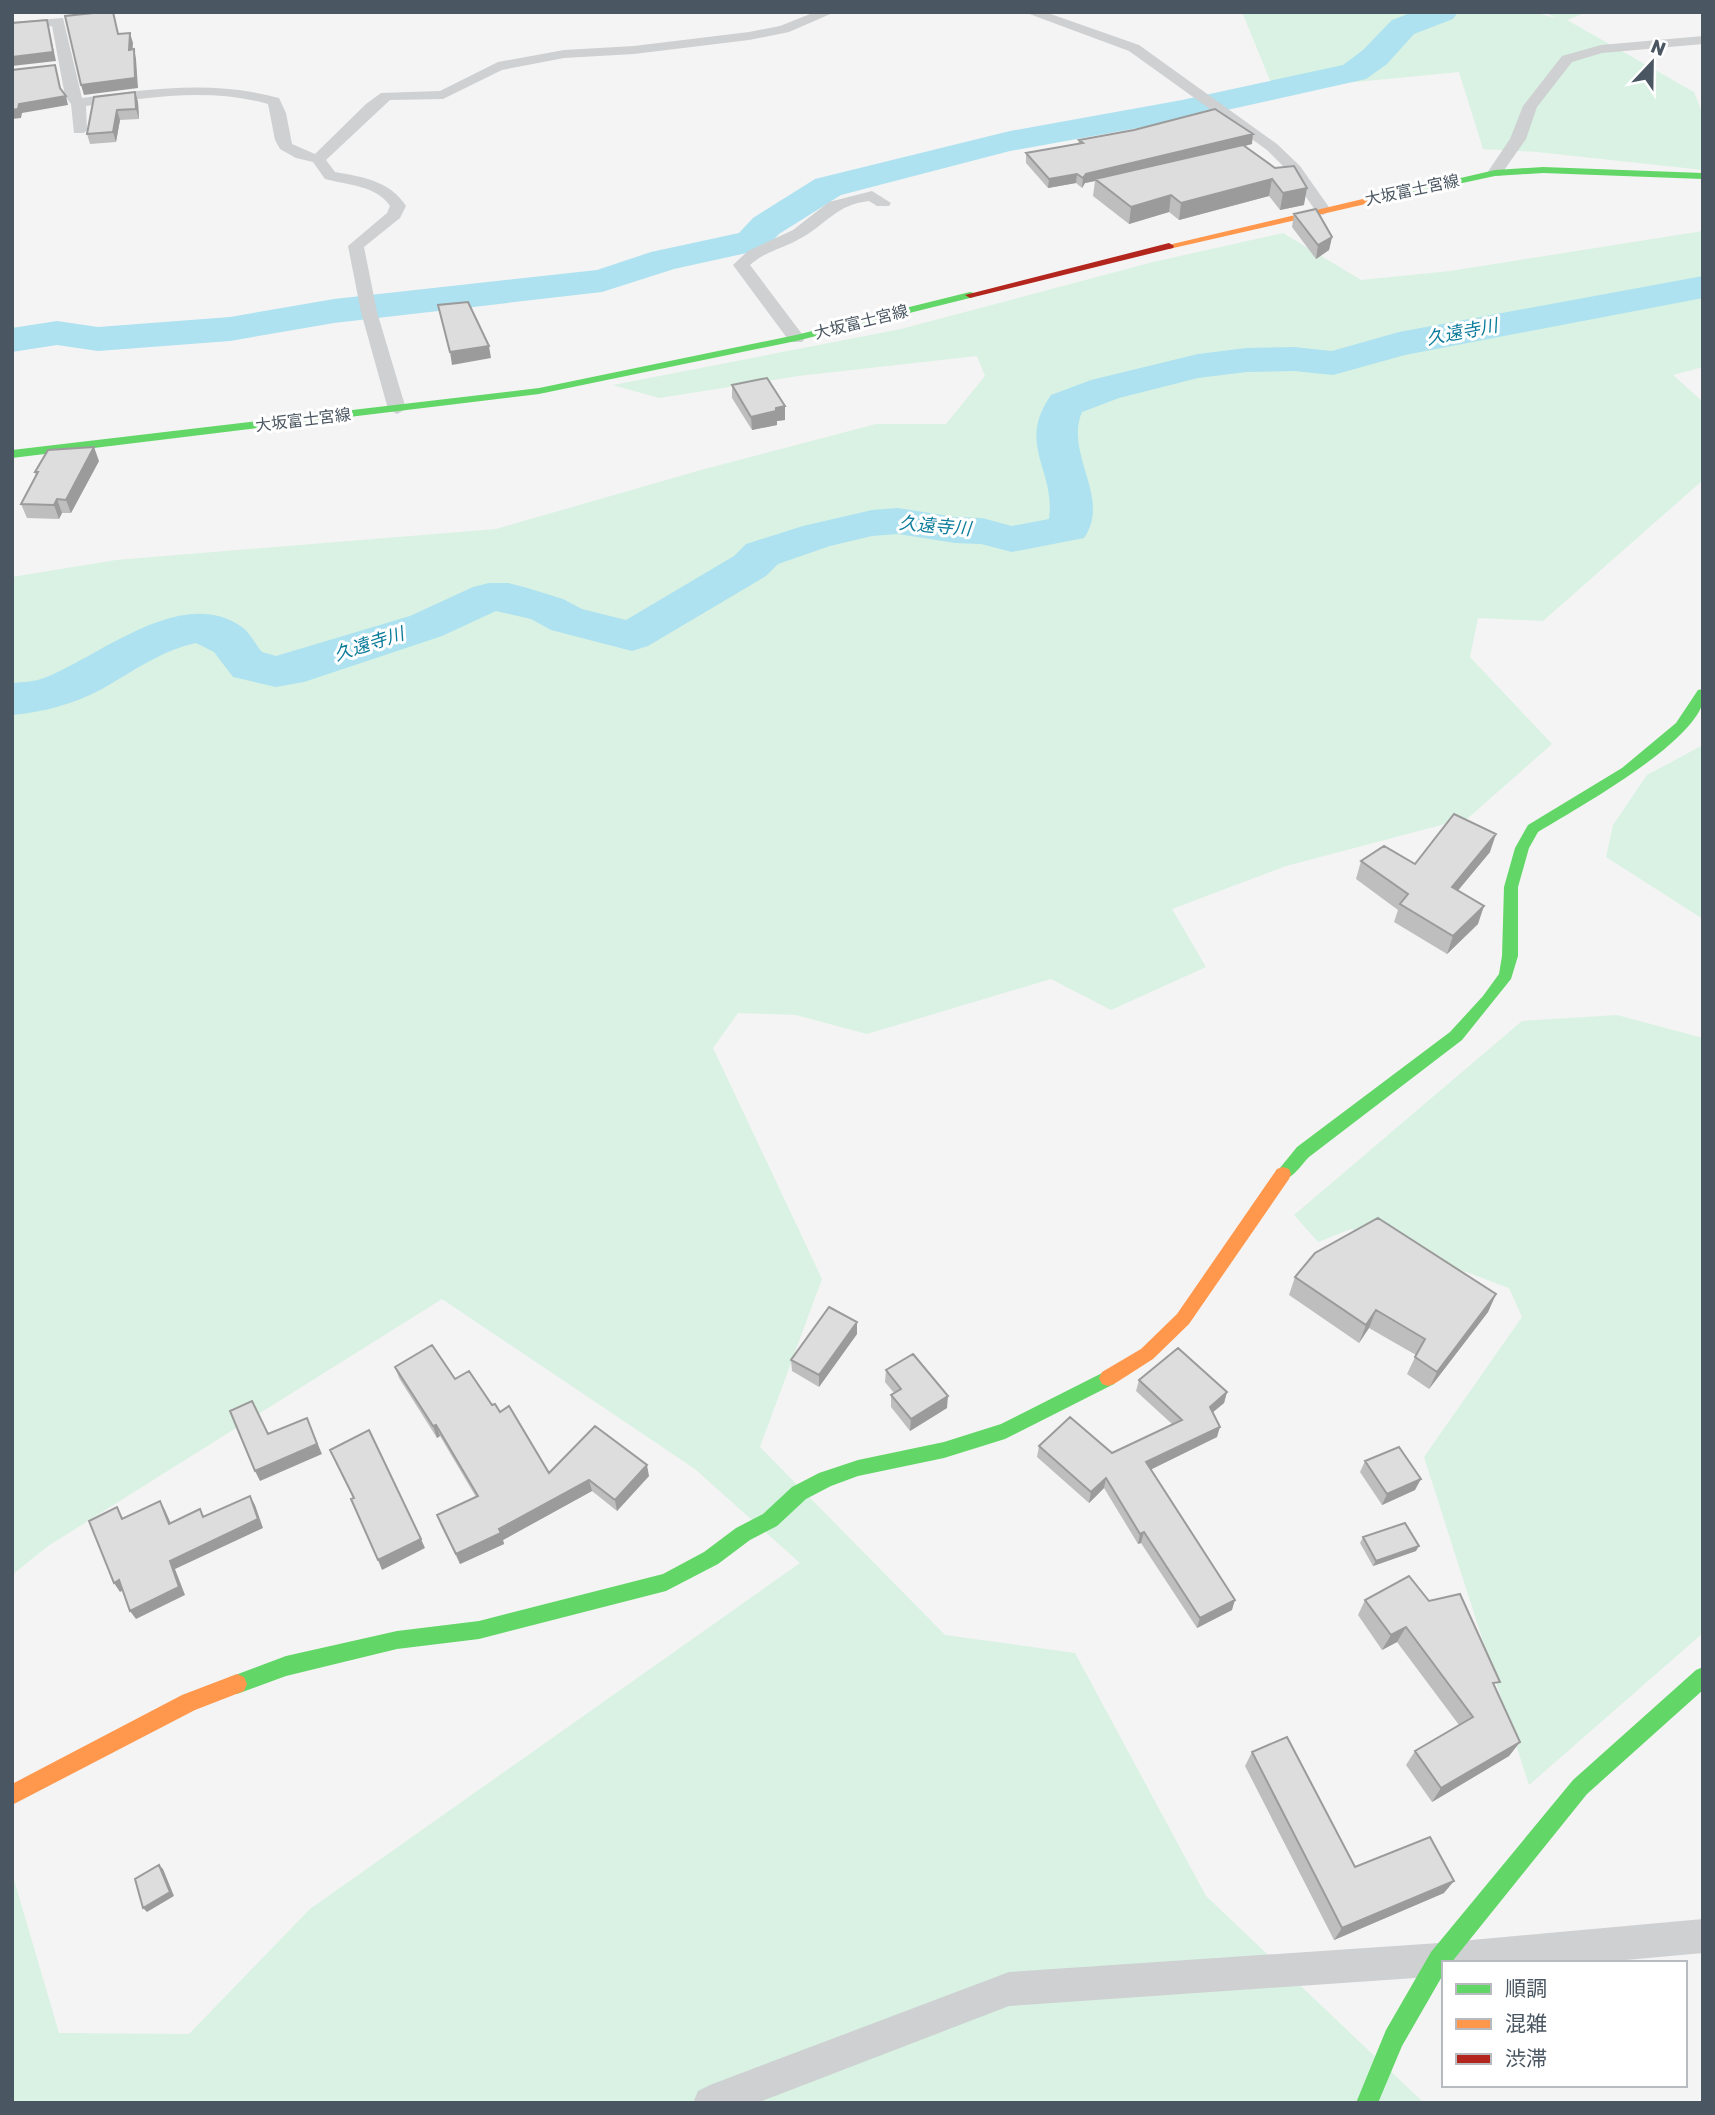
<svg xmlns="http://www.w3.org/2000/svg" width="1715" height="2115" font-family="Rubik,'Noto Sans JP',sans-serif">
	<style>
		.green { fill: #d9f2e3 }
		.lines { fill: none; stroke-linecap: round; stroke-linejoin: round }
		.river { fill: #aee2f0; fill-rule: evenodd }
		.street { fill: #ced0d2; fill-rule: evenodd }
		.fast { fill: #63d668; fill-rule: evenodd }
		.slow { fill: #ff974d; fill-rule: evenodd }
		.jam { fill: #b3261e; fill-rule: evenodd }
		.wall { fill: #bebebf }
		.shaded-wall { fill: #9b9b9b }
		.building { fill: #ddddde; stroke: #9b9b9b; stroke-width: 2 }
		.labels { text-anchor: middle; dominant-baseline: central; stroke-width: 6; stroke-linejoin: round; paint-order: stroke }
		.far-street-label { font-size: 16px; fill: #4a5661; stroke: #fff }
		.far-water-label { font-size: 18px; font-style: italic; fill: #0c7c9b; stroke: #fff }
	</style>
	<rect width="100%" height="100%" fill="#f4f4f4"/>
	<path class="green" d="M1242 12H1533L1556 18 1544 12H1587L1567 20 1694 92 1703 115V170L1537 152 1483 149 1459 72 1274 90Z
		M1703 231V367L1673 375 1703 402V480L1543 621 1478 618 1470 657 1552 744 1468 818 1286 866 1172 909 1206 967 1111 1010 1051 979 867 1034 796 1015 738 1013 713 1048 822 1279 760 1447 945 1635 1075 1653 1206 1896 1424 2103H12V1873L59 2033 189 2034 310 1909 800 1563 695 1469 442 1299 48 1546 12 1575V577L116 560 496 529 701 470 876 424H946L985 376 977 356 798 376 659 398 613 385 901 329 1153 262 1283 233 1361 280 1450 271Z
		M1703 745V919L1606 857 1613 825 1647 775Z
		M1617 1015 1703 1038V1633L1529 1785 1424 1457 1522 1317 1509 1288 1351 1229 1318 1242 1294 1215 1522 1021Z"/>
	<g class="lines">
		<path class="river" d="M1413 12H1458L1453 19 1414 34 1387 64 1366 79 1182 120 1010 151 841 195 779 234 765 249 674 269 602 292 334 323 230 341 98 351 57 345 12 352V328L57 321 98 327 230 317 334 299 597 270 651 252 739 233 753 218 815 179 1010 131 1182 100 1343 65 1363 50 1392 20Z
			M1703 276V298L1405 355 1333 375 1294 371 1246 372 1198 378 1119 398 1082 412C1064 454 1112 498 1084 538L1012 552 981 544 955 543 898 534 872 536 830 546 778 564 766 576 648 646 632 651 551 630 531 619 496 611 442 636 304 682 276 687 233 677 214 652 196 643C162 650 132 672 102 689 74 704 44 712 12 715V683C23 682 34 682 44 678 99 657 182 584 242 627 251 634 255 644 262 652L276 656 410 616 473 587 489 583H508L524 587 563 599 582 609 626 620 734 556 746 544 803 526 872 510 898 508 955 517 982 518 1012 526 1049 519C1056 470 1016 445 1051 395L1091 380 1198 354 1246 348 1294 347 1332 351 1399 332Z"/>
		<path class="street" d="M815 12H835L789 32 749 40 634 54 564 58 502 70 443 99 390 100 326 160 335 172C363 177 390 181 406 206L400 218 364 247 377 312 406 409 397 414 388 409 361 312 348 246 387 213 390 206C376 185 347 185 325 179L313 162 296 158 280 149 275 140 268 104C207 87 146 98 86 106L87 130 84 133H74L71 104 65 96 52 26 12 30V22L63 18 82 98C149 89 213 80 279 98L286 113 292 144 315 154 366 104 381 93 440 91 498 62 564 50 634 46 749 32 780 26Z
			M1024 12H1045L1139 45 1277 144 1300 166 1331 210 1323 215 1317 213 1289 172 1267 150 1129 51Z
			M1703 36V44L1602 53 1572 62 1537 107 1526 139 1500 176H1490L1487 173 1510 139 1523 106 1562 56 1601 45Z
			M872 191 891 203 889 206H877L869 201C836 205 829 222 803 237 785 248 765 251 750 265L805 338 802 342H790L733 265 748 251 793 230 829 202Z
			M1703 1919V1953L1593 1963H1444V1976L1009 2006 757 2103H693L698 2091 710 2085 1009 1972 1439 1943Z"/>
		<path class="fast" d="M1543 167 1703 173V179L1543 173 1495 176 1388 199 1383 196 1495 170Z
			M970 292 974 293V297L796 341 539 394 12 458V450L539 388 796 335Z
			M1703 689C1703 693 1704 700 1702 705 1686 748 1579 807 1538 832L1529 848 1518 887V956L1511 979 1462 1040 1309 1157C1300 1166 1291 1183 1277 1179L1275 1174 1297 1147 1450 1032 1483 996 1499 974 1502 956 1504 887 1515 848 1528 825 1622 768 1676 723 1698 690Z
			M1108 1370 1114 1372 1117 1378 1114 1384 1005 1439 944 1458 858 1476 831 1486 806 1499 777 1526 750 1540 718 1564 666 1591 479 1639 397 1649 286 1676 237 1694 230 1691 227 1684 230 1677 286 1656 397 1631 479 1621 663 1574 704 1552 736 1528 763 1514 792 1487 819 1473 858 1460 944 1442 1001 1424Z
			M1703 1667V1690L1587 1794 1451 1963H1444V1973L1402 2046 1378 2103H1356L1386 2030 1431 1952 1573 1780 1696 1670Z"/>
		<path class="slow" d="M1388 193 1393 196 1392 198 1169 249 1164 246Z
			M1283 1167 1289 1169 1291 1174 1289 1179 1189 1324 1153 1359 1114 1384 1108 1386 1102 1384 1099 1378 1102 1372 1141 1349 1177 1314 1277 1169Z
			M237 1674 244 1677 247 1684 244 1691 195 1710 12 1805V1784L182 1695Z"/>
		<path class="jam" d="M1169 243 1174 246 1173 248 970 298 965 295Z"/>
	</g>
	<path class="wall" d="M135 92 138 102 139 119 120 120 116 142 90 144 87 134Z
		M1079 140 1252 144 1245 146 1304 205 1280 210 1269 196 1179 220 1169 212 1129 224 1093 196 1095 181 1085 183 1082 188 1076 183 1048 188 1026 163V153L1078 144Z
		M1294 214 1332 237 1329 250 1316 259 1292 227Z
		M732 385 785 406V420L777 421V425L752 430 732 398Z
		M99 461 71 513H62L59 519 27 518 21 504 36 477 35 472Z
		M1490 852 1458 890 1478 924 1447 954 1394 922 1398 910 1356 879 1361 861 1415 864Z
		M1295 1277 1496 1294 1488 1312 1429 1389 1407 1374 1416 1355 1369 1328 1359 1343 1289 1295Z
		M857 1334 819 1387 792 1371 791 1360Z
		M395 1367 455 1379 500 1412 549 1473 649 1476 617 1511 592 1491 503 1540 504 1544 460 1564 441 1526 437 1515 476 1497 440 1436 437 1438 399 1378Z
		M886 1370 947 1408 910 1431 891 1407V1395L894 1393 885 1382Z
		M1139 1380 1227 1392 1224 1403 1213 1412 1217 1437 1151 1469 1232 1610 1197 1628 1141 1543 1138 1544 1104 1488 1089 1503 1037 1457 1039 1446 1112 1453 1172 1424 1136 1391Z
		M1365 1461 1415 1490 1382 1505 1360 1472Z
		M1363 1537 1416 1551 1373 1566 1360 1543Z
		M1409 1576 1495 1688 1520 1742 1509 1756 1432 1802 1406 1765 1415 1751 1459 1725 1397 1642 1382 1650 1358 1615 1365 1600Z
		M1252 1752 1355 1867 1444 1893 1334 1940 1245 1766Z"/>
	<path class="shaded-wall" d="M47 20 56 61 12 66V57Z
		M130 33 133 43 132 60 129 50Z
		M134 49 136 59 138 88 84 95 81 85Z
		M135 92 138 102 139 119 136 109Z
		M66 96 68 105 22 113 21 118 12 119V110L19 104Z
		M117 110 120 120 116 142 113 132Z
		M1253 134 1252 144 1097 181 1095 179V181L1085 183 1082 188 1083 178 1086 174Z
		M1077 174 1076 183 1048 188 1049 179Z
		M1272 179 1269 196 1179 220 1181 203Z
		M1307 188 1304 205 1280 210 1283 193Z
		M1171 195 1169 212 1129 224 1131 207Z
		M1332 237 1329 250 1316 259 1318 245Z
		M489 346 491 358 452 365 450 352Z
		M785 406V420L777 421V425L752 430 751 417 776 408Z
		M94 447 99 461 71 513 66 500Z
		M57 499 62 513 59 519 54 505Z
		M1496 834 1490 852 1446 905 1452 887Z
		M1484 906 1478 924 1447 954 1453 936Z
		M1496 1294 1488 1312 1429 1389 1437 1372Z
		M1376 1310 1369 1328 1359 1343 1366 1325Z
		M857 1322V1334L819 1387V1375Z
		M1227 1392 1224 1403 1206 1418 1210 1407Z
		M948 1396 947 1408 910 1431 911 1419Z
		M307 1418 322 1454 260 1481 255 1471Z
		M436 1425 440 1436 437 1438 433 1426Z
		M1220 1427 1217 1437 1144 1473 1146 1462Z
		M647 1465 649 1476 617 1511 615 1500Z
		M1106 1478 1104 1488 1089 1503 1091 1492Z
		M1421 1479 1415 1490 1382 1505 1387 1494Z
		M589 1480 592 1491 503 1540 504 1544 460 1564 456 1554Z
		M250 1496 255 1505 263 1528 175 1569 185 1595 136 1619 130 1611 170 1561Z
		M160 1501 165 1510 175 1533 169 1524Z
		M1144 1532 1141 1543 1138 1544 1140 1534Z
		M421 1539 425 1548 382 1570 378 1560Z
		M1419 1546 1416 1551 1373 1566 1376 1561Z
		M119 1580 125 1589 120 1592 114 1583Z
		M1235 1600 1232 1610 1197 1628 1200 1618Z
		M1406 1627 1397 1642 1382 1650 1391 1635Z
		M1520 1742 1509 1756 1432 1802 1441 1788Z
		M159 1865 163 1869 174 1896 147 1912 143 1908Z
		M1454 1881 1444 1893 1334 1940 1342 1928Z"/>
	<path class="building" d="M103 12H113L118 34 130 33 129 50 134 49 135 78 81 85 65 16Z
		M47 20 53 52 12 57V23Z
		M55 65 60 88 66 96 19 104 18 109 12 110V70Z
		M135 92 136 109 117 110 113 132 87 134 94 97Z
		M1215 109 1253 134 1086 174 1083 178 1077 174 1049 179 1026 153 1083 143 1079 140 1134 130Z
		M1243 145 1275 168 1294 166 1307 188 1283 193 1272 179 1181 203 1171 195 1131 207 1095 179Z
		M1316 209 1332 237 1318 245 1294 214Z
		M468 302 489 346 450 352 438 305Z
		M767 378 785 406 776 408V411L751 417 732 385Z
		M94 447 66 500 57 499 54 505 21 504 38 472H35L48 450Z
		M1454 814 1496 834 1452 887 1484 906 1453 936 1400 904 1408 894 1361 861 1384 846 1415 864Z
		M1378 1218 1496 1294 1437 1372 1415 1357 1425 1339 1376 1310 1366 1325 1295 1277 1315 1253Z
		M829 1307 857 1322 819 1375 791 1360Z
		M432 1345 455 1379 469 1371 492 1405 495 1404 500 1412 509 1406 549 1473 595 1426 647 1465 615 1500 589 1480 499 1529 501 1533 456 1554 437 1515 478 1496 436 1425 433 1426 395 1367Z
		M1178 1348 1227 1392 1210 1407 1220 1427 1146 1462 1235 1600 1200 1618 1144 1532 1140 1534 1106 1478 1091 1492 1039 1446 1070 1417 1112 1453 1182 1420 1139 1380Z
		M913 1354 948 1396 911 1419 891 1395 901 1389 886 1370Z
		M252 1401 268 1434 307 1418 317 1444 255 1471 230 1411Z
		M369 1430 421 1539 378 1560 351 1499 354 1498 330 1450Z
		M1399 1447 1421 1479 1387 1494 1365 1461Z
		M250 1496 258 1519 170 1561 179 1587 130 1611 119 1580 114 1583 89 1521 117 1507 122 1519 160 1501 169 1524 200 1509 203 1517Z
		M1405 1523 1419 1546 1376 1561 1363 1537Z
		M1409 1576 1429 1601 1460 1594 1500 1682 1493 1683 1520 1742 1441 1788 1415 1751 1473 1717 1406 1627 1391 1635 1365 1600Z
		M1287 1737 1355 1867 1430 1837 1454 1881 1342 1928 1252 1752Z
		M159 1865 170 1892 143 1908 135 1879Z"/>
	<g class="labels">
		<g class="far-street-label">
			<text transform="translate(1412 190) rotate(-12)">大坂富士宮線</text>
			<text transform="translate(861 322) rotate(-14)">大坂富士宮線</text>
			<text transform="translate(303 420) rotate(-7)">大坂富士宮線</text>
		</g>
		<g class="far-water-label">
			<text transform="translate(1462 332) rotate(-11)">久遠寺川</text>
			<text transform="translate(935 526) rotate(5)">久遠寺川</text>
			<text transform="translate(369 644) rotate(-18)">久遠寺川</text>
		</g>
	</g>
	<rect width="1715" height="2115" fill="none" stroke="#4a5661" stroke-width="28"/>
	<rect x="1442" y="1961" width="245" height="126" fill="#ffffff" stroke="#b7bbc0" stroke-width="2"/>
	<rect x="1456" y="1984" width="35" height="10" fill="#63d668" stroke="#b7bbc0" stroke-width="2"/>
	<text x="1505" y="1996" font-size="21" fill="#4a5661">順調</text>
	<rect x="1456" y="2019" width="35" height="10" fill="#ff974d" stroke="#b7bbc0" stroke-width="2"/>
	<text x="1505" y="2031" font-size="21" fill="#4a5661">混雑</text>
	<rect x="1456" y="2054" width="35" height="10" fill="#b3261e" stroke="#b7bbc0" stroke-width="2"/>
	<text x="1505" y="2066" font-size="21" fill="#4a5661">渋滞</text>
	<g transform="translate(1652 63) rotate(22)" stroke="#ffffff" stroke-width="5" paint-order="stroke">
	<path d="M0-5L12 26L0 18L-12 26Z" fill="#4a5661"/>
	<text y="-10" font-size="19" font-weight="bold" text-anchor="middle" fill="#4a5661">N</text>
	</g>
</svg>
